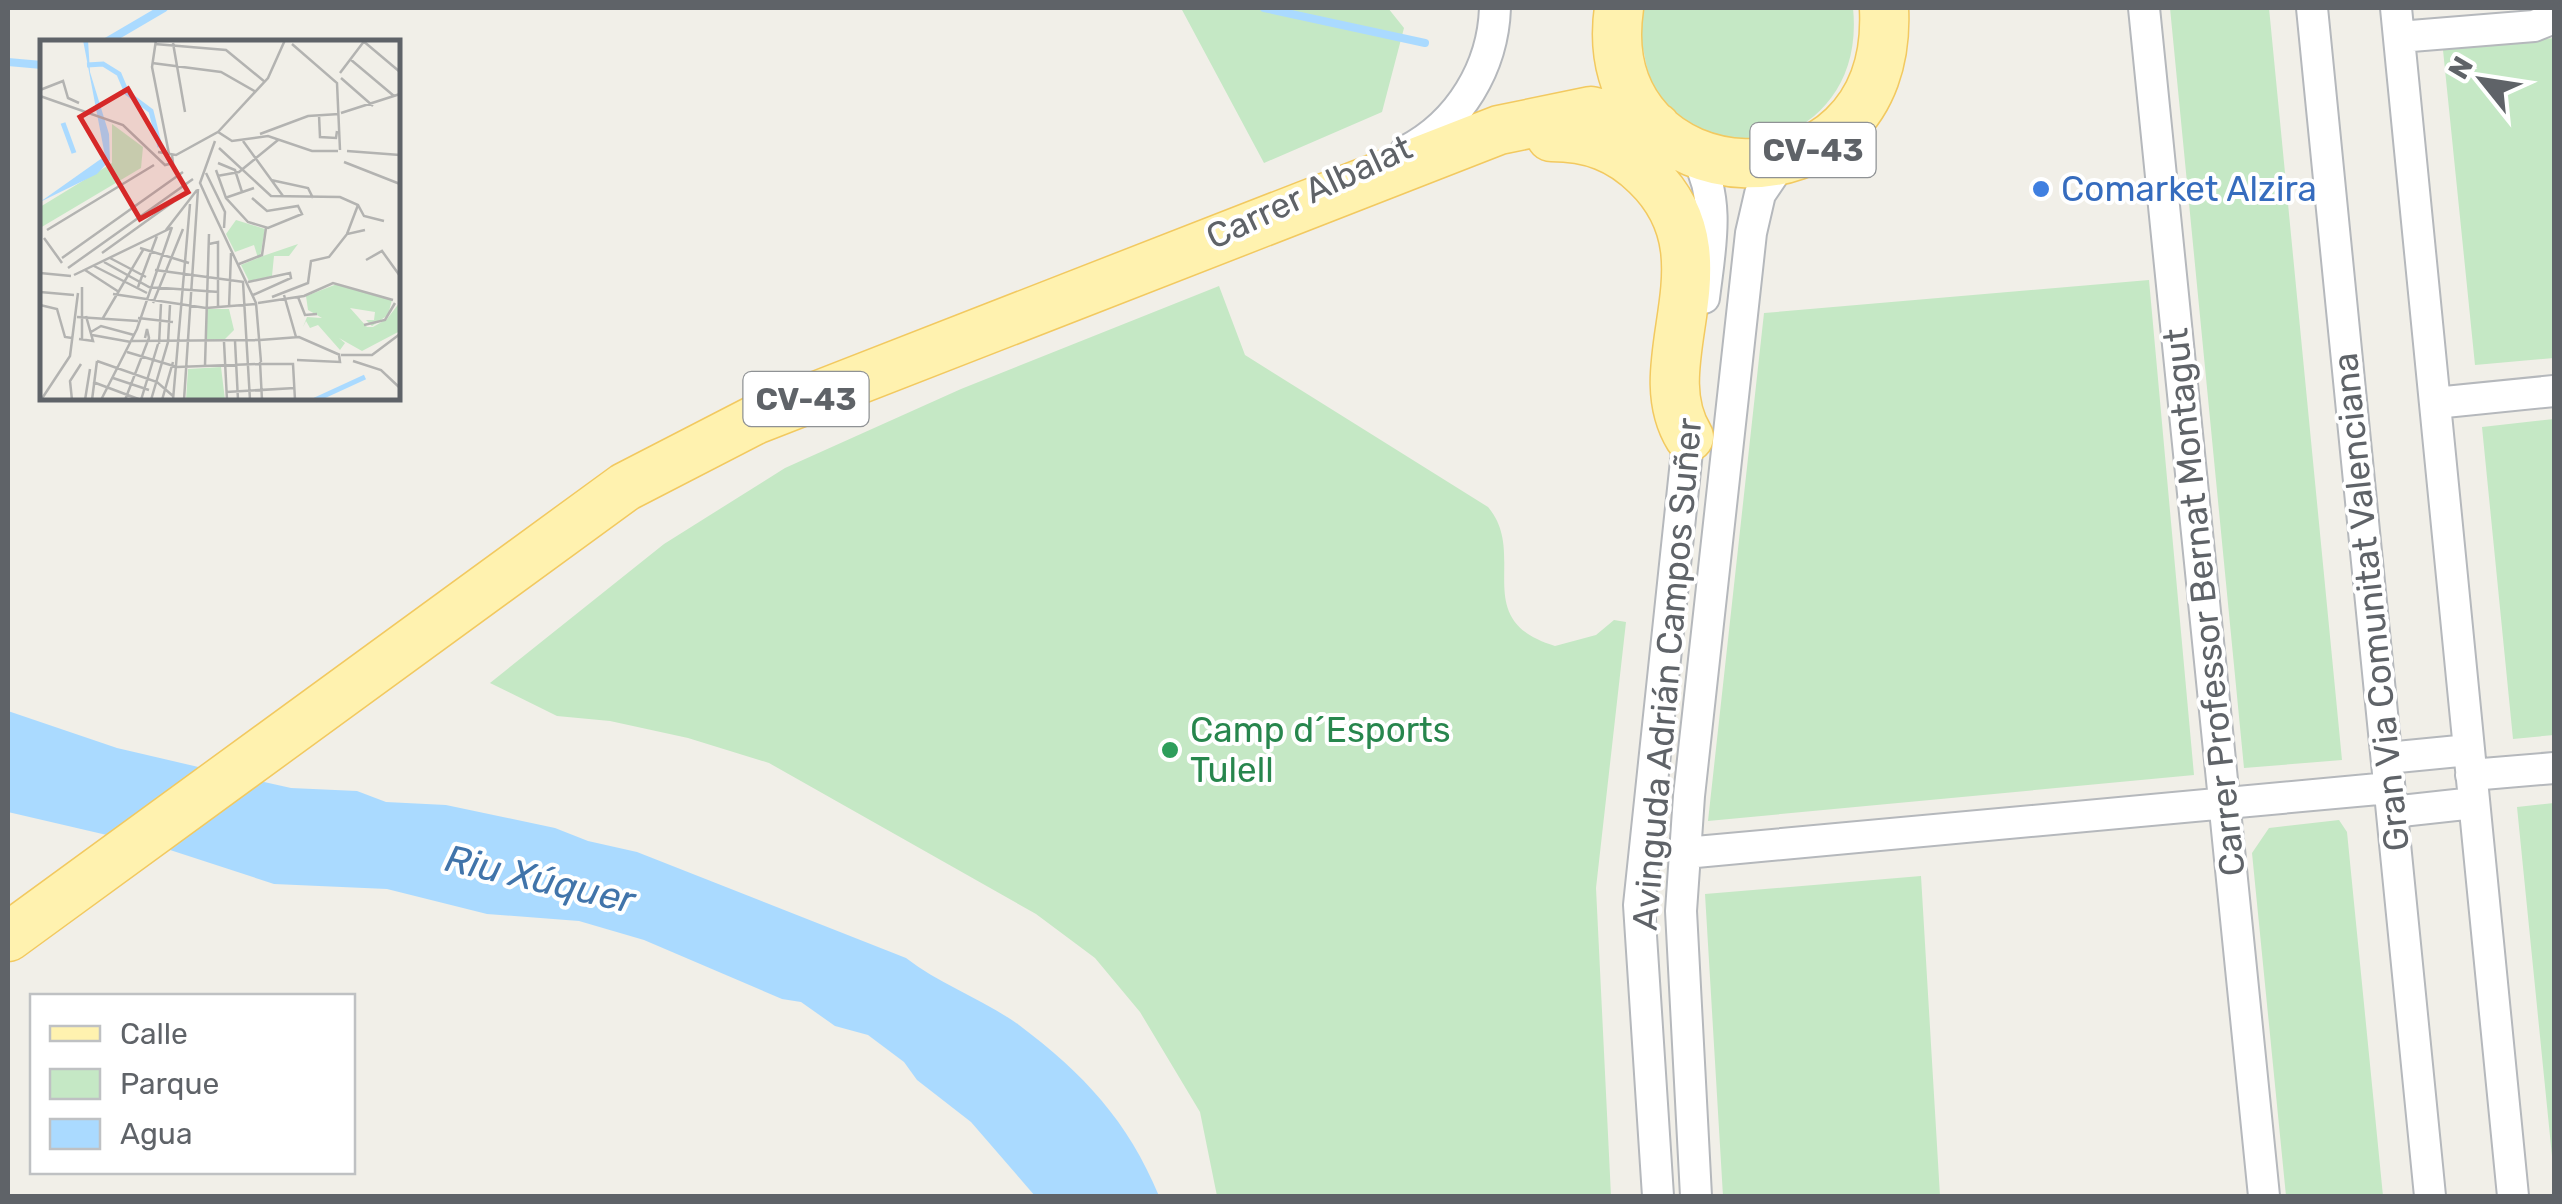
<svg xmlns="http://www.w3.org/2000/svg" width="2562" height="1204" font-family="Rubik,sans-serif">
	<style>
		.green { fill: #c5e8c5 }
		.water { fill: #aadaff }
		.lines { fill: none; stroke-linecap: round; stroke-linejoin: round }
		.stream { stroke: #aadaff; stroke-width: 8 }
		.street-casing { stroke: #b5b8bc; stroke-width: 34 }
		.primary-casing { stroke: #f2c960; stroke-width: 51 }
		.street { stroke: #fff; stroke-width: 30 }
		.primary { stroke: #fff2af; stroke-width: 48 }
		.shop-dot { fill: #3f7fe0; stroke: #fff; stroke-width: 4 }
		.leisure-dot { fill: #2e9e5b; stroke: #fff; stroke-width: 4 }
		.labels { text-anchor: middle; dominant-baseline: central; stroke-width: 8; stroke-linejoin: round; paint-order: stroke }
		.shield { fill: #fff; stroke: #8f9295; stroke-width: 2.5 }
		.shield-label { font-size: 32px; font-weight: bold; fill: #5f6368 }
		.shop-label { font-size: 35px; fill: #366cbe; stroke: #fff; text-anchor: start }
		.street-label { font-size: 35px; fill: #5f6368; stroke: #fff }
		.leisure-label { font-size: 35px; fill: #27864d; stroke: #fff; text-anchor: start }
		.water-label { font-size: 38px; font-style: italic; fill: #4174aa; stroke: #fff }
		.inset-river { fill: none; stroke: #aadaff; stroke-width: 5 }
		.inset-road { fill: none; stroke: #b3b3b1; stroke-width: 2.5 }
		.view { fill: #d62828; fill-opacity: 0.15; stroke: #d62828; stroke-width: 5 }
		.inset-edge { fill: none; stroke: #5f6368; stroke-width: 5 }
	</style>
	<rect width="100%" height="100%" fill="#f1efe8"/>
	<path class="green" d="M1181 8H1388L1404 28 1382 112 1264 163Z
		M1640 8H1853C1869 162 1665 192 1644 53 1641 39 1635 21 1640 8Z
		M2170 8H2269L2342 760 2244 768Z
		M2554 38V358L2475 365 2443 50Z
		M2149 280 2194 775 1708 821 1764 313Z
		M1219 286 1245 355 1488 507C1529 555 1468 620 1555 646L1596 635 1614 620 1626 622 1596 888 1611 1196H1217L1200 1112 1140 1012 1095 958 1036 914 769 763 688 738 610 721 557 716 490 683 664 544 785 468 961 389Z
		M2554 419V735L2513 739 2482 427Z
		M2554 803V1176L2517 807Z
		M2339 820 2347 832 2383 1196H2286L2252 853 2269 828Z
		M1921 876 1940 1196H1723L1705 894Z"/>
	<path class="water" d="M8 711 117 748 237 776 291 788 357 791 386 802 446 805 555 828 588 841 637 852 906 958C941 985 983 999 1019 1025 1084 1074 1128 1121 1159 1196H1035L971 1122 917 1080 904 1062 868 1035 835 1026 801 1002 782 999 644 940 579 921 487 914 387 889 274 884 167 849 8 812Z"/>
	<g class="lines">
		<path class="stream" d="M1264 8 1425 43
			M106 42 164 8
			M8 62 42 65"/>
		<g class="street-casing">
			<path id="street" d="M2144 8 2264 1196
				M2312 8 2430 1196
				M2396 8 2513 1196
				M2399 37 2534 26 2554 18
				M1406 151C1460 123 1493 67 1495 8
				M1696 155C1721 201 1710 248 1704 298
				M2435 403 2554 391
				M2387 758 2469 750
				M2471 775 2554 768
				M2392 812 2474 803
				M1685 853 2389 788
				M1658 1196 1639 905 1690 423
				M1696 1196 1681 911 1689 796 1751 233 1760 194 1781 163"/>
		</g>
		<g class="primary-casing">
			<path id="primary" d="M1619 8C1590 206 1895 224 1884 8
				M1551 137C1590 137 1620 148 1647 175 1734 259 1642 361 1689 437
				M8 937 625 487 755 420 1499 130 1591 111 1656 127"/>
		</g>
		<use href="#street" class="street"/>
		<use href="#primary" class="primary"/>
	</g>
	<circle class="shop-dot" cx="2041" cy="189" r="10"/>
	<circle class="leisure-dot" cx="1170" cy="750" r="10"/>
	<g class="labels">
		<g class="shield">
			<rect x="1750.5" y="123" width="125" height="54" rx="8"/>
			<rect x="743.5" y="372" width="125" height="54" rx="8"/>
		</g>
		<g class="shield-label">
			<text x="1813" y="150">CV-43</text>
			<text x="806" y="399">CV-43</text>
		</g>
		<g class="shop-label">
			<text x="2061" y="189">Comarket Alzira</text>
		</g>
		<g class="street-label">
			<text transform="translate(1309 192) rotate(-25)">Carrer Albalat</text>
			<text transform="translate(2204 602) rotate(-96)">Carrer Professor Bernat Montagut</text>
			<text transform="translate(2371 602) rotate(-96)">Gran Via Comunitat Valenciana</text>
			<text transform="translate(1667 674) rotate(-85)">Avinguda Adrián Campos Suñer</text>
		</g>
		<g class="leisure-label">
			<text x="1190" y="730">Camp d´Esports<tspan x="1190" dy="40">Tulell</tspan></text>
		</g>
		<g class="water-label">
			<text transform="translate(540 879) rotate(13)">Riu Xúquer</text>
		</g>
	</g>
	<g transform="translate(40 40)">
		<rect width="360" height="360" fill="#f1efe8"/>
		<path d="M72 84 103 107 101 128 0 188V167L72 123ZM196 180 225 189 220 217 258 204 249 216H234L232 236 209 241 201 225 218 218 214 205 195 212 186 194ZM297 244 352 260 348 275 332 286 326 280H334L335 272 310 268 327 287H333L347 279 360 262V291L322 311 299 298 305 303 300 310 278 285 270 288 266 281 263 287 267 277 282 278 268 270 266 256ZM167 269H189L194 290 183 301H166ZM181 327 185 360H146L148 329Z" fill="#c5e8c5"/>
		<path d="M43 0H48L50 32 69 94 70 120 57 134 0 162 65 116Z" fill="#aadaff"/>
		<path class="inset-river" d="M47 25 63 24 79 34 87 53 111 71 120 107M23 83 34 113M275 360 325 337"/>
		<path class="inset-road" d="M116 0 112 27 129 114M322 0 360 32M133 3 145 72M115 4 186 10 225 42M252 4 297 43 300 110M310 19 354 56M112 23 181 32 216 52M300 33 325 0M301 38 333 66M0 50 23 41 28 58 39 63M0 56 83 85 125 125 133 123 132 115M301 73 360 54M279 75 280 97 296 98 297 91M178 92 228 38 245 0H253M220 94 268 76 299 74M203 101 243 156M179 108 231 156 300 157 318 165 324 176 344 181M307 111 360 115M118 112 136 115 178 92 192 101 228 96 272 111H298M304 122 360 144M178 123 195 130 202 152M176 130 186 158 208 182 228 188 262 174 258 166 227 171 212 158M166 133 185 172 184 188M177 136 199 132 238 100M231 140 268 148 273 158M185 158 214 148M168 161 216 263 221 322M169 163 160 143 175 101M7 190 114 125M126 190 157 150M307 194 318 165M4 198 22 223M169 204 178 202V268M100 208 149 223M62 213 133 162M22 218 143 132M70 218 106 237M326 220 342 211 360 236M64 222 109 247 179 252M199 224 222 215 226 188M54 226 107 253M28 228 153 139M45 230 79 252M115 230 204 242M0 233 31 236M34 235 131 188M203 242 210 360M208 242 250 233 251 238 213 255M98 247 117 196M0 252 34 255M73 254 166 268 216 264M244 255 256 297M232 257 268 243 271 221 289 217 307 194 325 190M258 257 265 275 277 274M113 263 143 189M218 263 264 256 293 243 353 260M0 265 17 269 25 297 32 298M189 268 191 213M37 277 98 281M63 278 103 210M98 278 133 282M324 285 345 280 355 263M51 292 61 286 94 295M52 295 91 302M39 299 53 301 46 276M42 299V247M220 300 259 297 300 315M92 301 218 300M195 301 198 360M184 302 187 360M119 304 121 264M87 312 137 327 219 324M301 315H332L360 294M257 320 300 322 299 315M57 321 117 342 133 356M313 321 341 330 360 348M220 322 222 360M221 324H253L255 360M165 325 169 194M73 338 109 350M53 342 101 360M186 352 255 348M1 360 30 316 38 253M32 360 30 341 41 324M45 360 50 329M52 360 57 321M61 360 97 289 132 187M85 360 109 298 107 289 105 298M101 360 118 304M111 360 128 302 130 265M122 360 133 322M133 360 150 164M144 360 158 149"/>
		<path class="view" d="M88 49 148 152 100 179 40 77Z"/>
		<rect width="360" height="360" class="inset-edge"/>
	</g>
	<rect width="2562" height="1204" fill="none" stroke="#5f6368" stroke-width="20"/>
	<rect x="30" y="994" width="325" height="180" fill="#ffffff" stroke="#bfc1c3" stroke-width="2.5"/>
	<rect x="50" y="1026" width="50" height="15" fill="#fff2af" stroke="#bfc1c3" stroke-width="2.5"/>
	<text x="120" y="1044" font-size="30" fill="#5f6368">Calle</text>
	<rect x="50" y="1069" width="50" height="30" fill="#c5e8c5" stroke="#bfc1c3" stroke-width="2.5"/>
	<text x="120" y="1094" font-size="30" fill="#5f6368">Parque</text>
	<rect x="50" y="1119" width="50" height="30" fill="#aadaff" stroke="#bfc1c3" stroke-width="2.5"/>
	<text x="120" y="1144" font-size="30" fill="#5f6368">Agua</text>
	<g transform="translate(2482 80) rotate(300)" stroke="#ffffff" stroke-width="8" paint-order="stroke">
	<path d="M0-8L18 38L0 25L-18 38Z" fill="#5f6368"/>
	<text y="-15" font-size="28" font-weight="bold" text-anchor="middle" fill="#5f6368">N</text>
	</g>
</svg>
